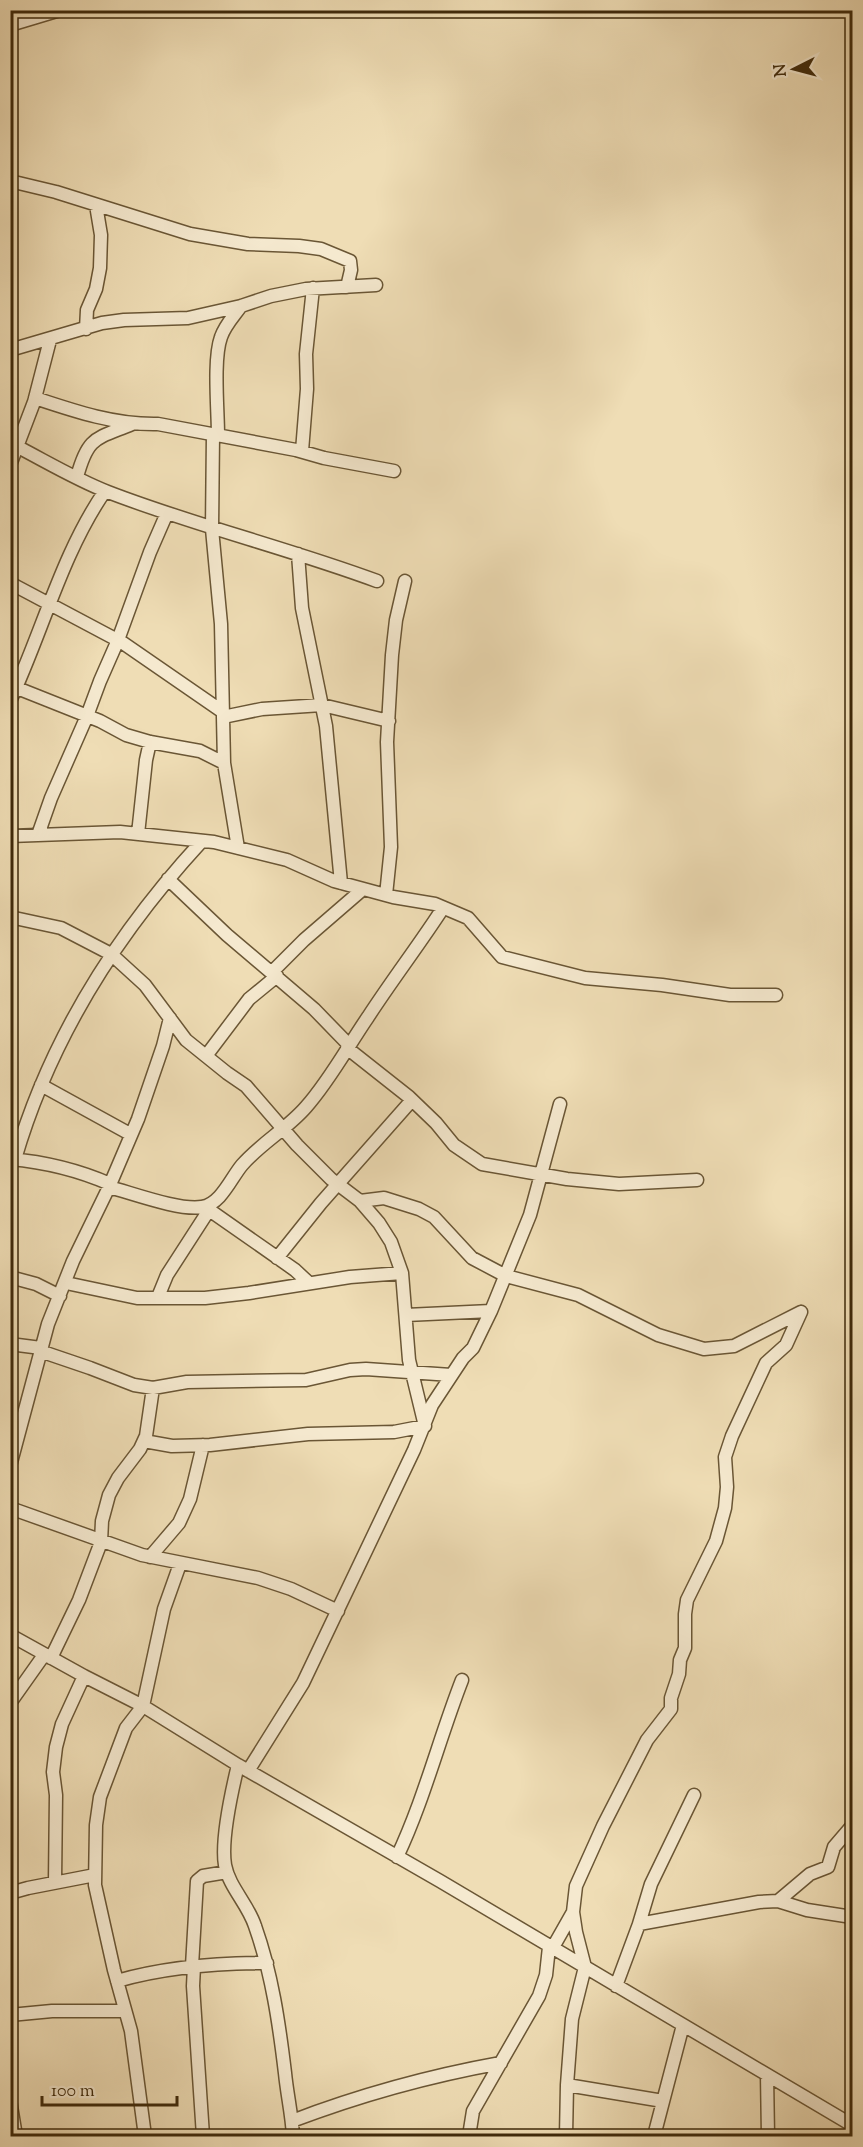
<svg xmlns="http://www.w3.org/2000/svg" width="863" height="2147" font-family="'Sorts Mill Goudy',serif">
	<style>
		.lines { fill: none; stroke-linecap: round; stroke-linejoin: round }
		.minor-casing { stroke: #6a5635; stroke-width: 15 }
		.minor { stroke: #f5e9cf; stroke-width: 12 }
	</style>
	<rect width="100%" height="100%" fill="#efddb5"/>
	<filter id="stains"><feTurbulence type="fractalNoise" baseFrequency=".00333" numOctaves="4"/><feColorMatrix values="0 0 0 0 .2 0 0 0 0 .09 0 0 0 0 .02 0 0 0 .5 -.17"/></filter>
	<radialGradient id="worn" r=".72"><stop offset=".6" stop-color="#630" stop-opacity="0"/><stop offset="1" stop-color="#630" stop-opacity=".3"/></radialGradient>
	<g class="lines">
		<g class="minor-casing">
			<path id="minor" d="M10 25 60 10
				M10 181 56 192 190 234 248 244 299 246 321 249 350 261 351 270 347 287
				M86 329 87 310 96 289 100 268 101 235 96 205
				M10 350 102 323 124 320 188 318 241 306 271 296 306 289 376 285
				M35 398C74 411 115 425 158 424L296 450 324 458 394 471
				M213 434 212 529 221 624 224 763 238 848
				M218 435C218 410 213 359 221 337 225 325 234 316 241 306
				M18 447C47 462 77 480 108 492 196 526 288 548 377 581
				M302 451 307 389 306 354 313 288
				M10 465 34 402 50 340
				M77 477C88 436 96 439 132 424
				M298 554 302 608 326 726 341 883
				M10 583 123 643 223 712
				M17 688 100 721 126 735 150 742 200 751 224 763
				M10 701C42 633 62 553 105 491
				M223 717 262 709 322 705 389 721
				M138 834 146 760 150 742
				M38 835 51 798 87 716 100 681 118 640 150 552 167 513
				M10 836 120 832 214 842 287 860 334 881 393 897 435 904 468 918 502 957 585 978 662 985 730 995H776
				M168 879 227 935 314 1009 349 1045
				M386 895 391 847 387 742 392 655 396 620 405 581
				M10 917 61 928 111 954 145 985 186 1040 227 1073 246 1086 297 1145 331 1179 360 1201 379 1223 391 1242 402 1273 409 1360 425 1426 394 1432 308 1434 210 1445 172 1446 144 1441
				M272 972 304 940 363 889
				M347 1048 409 1097 436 1123 454 1145 482 1164 567 1179 619 1184 697 1180
				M206 1056 249 999 277 976
				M41 1085 130 1134
				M10 1159C45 1162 78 1170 110 1184
				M15 1159C50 1039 118 932 202 841
				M109 1187C132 1193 180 1211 202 1207 221 1204 231 1178 242 1165 261 1143 287 1129 306 1107 330 1080 348 1046 368 1017 392 980 419 945 443 908
				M360 1201 384 1198 419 1209 434 1217 472 1258 506 1276 578 1295 658 1335 704 1349 734 1346 801 1312
				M205 1207 295 1270 309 1283
				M277 1258 321 1203 412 1100
				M10 1277 36 1284 60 1296
				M66 1283 137 1298H205L249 1293 350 1277 402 1273
				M158 1297 167 1275 209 1210
				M406 1315 491 1311
				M10 1344 41 1348
				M40 1351 90 1368 134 1385 153 1388 187 1382 306 1380 350 1370 366 1369 451 1375
				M10 1466 48 1324 73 1261 109 1187 138 1119 163 1046 170 1018
				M10 1508 142 1555 258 1578 291 1589 338 1611
				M150 1557 179 1523 190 1499 203 1445
				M10 1635 84 1676 143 1706 238 1765 440 1881 852 2125
				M51 1658 79 1600 101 1542 102 1521 109 1495 118 1478 140 1449 146 1436 153 1388
				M10 1703 44 1655
				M238 1765C232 1790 221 1841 225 1865 229 1887 248 1904 255 1926 272 1974 279 2023 285 2073 287 2094 292 2115 293 2136
				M248 1771 303 1683 414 1450 432 1405 463 1358 473 1348 491 1311 530 1215 560 1104
				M397 1857C424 1800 439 1739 462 1680
				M55 1882 56 1795 53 1772 56 1747 62 1724 84 1676
				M10 1893 28 1888 95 1875
				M778 1901 810 1874 828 1867 834 1847 852 1826
				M639 1924 759 1902 778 1901 807 1910 852 1917
				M552 1949 573 1912
				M192 1966 197 1881 203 1876 227 1872
				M194 1966 193 1986 203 2136
				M117 1981C166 1967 216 1963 267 1963
				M616 1986 639 1924 651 1884 694 1795
				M10 2015 52 2011H125
				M767 2075 768 2136
				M567 2085 663 2101
				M10 2100 16 2136
				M292 2121C360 2095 429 2076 501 2063
				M145 2136 131 2031 114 1970 95 1885 96 1825 100 1797 126 1728 143 1706 164 1609 180 1564
				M469 2136 473 2111 539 1996 546 1975 549 1947
				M566 2136 567 2085 572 2019 585 1967 576 1932 573 1912 576 1886 603 1826 647 1740 671 1709V1698L679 1674 680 1660 685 1648V1614L687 1600 716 1541 725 1508 727 1487 725 1457 732 1436 766 1363 786 1345 801 1312
				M654 2136 683 2025"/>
		</g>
		<use href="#minor" class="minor"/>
	</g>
	<rect width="863" height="2147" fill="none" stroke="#efddb5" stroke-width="36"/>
	<rect x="12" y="12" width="839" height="2123" fill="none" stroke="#3e290a" stroke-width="3"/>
	<rect x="18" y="18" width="827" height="2111" fill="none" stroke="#3e290a" stroke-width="1.5"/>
	<g transform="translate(794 69) rotate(264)" stroke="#f5e9cf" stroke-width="4.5" paint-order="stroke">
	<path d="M0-4.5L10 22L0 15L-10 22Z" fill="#3e290a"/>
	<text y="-9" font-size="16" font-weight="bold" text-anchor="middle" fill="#3e290a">N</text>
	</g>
	<path d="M42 2096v9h135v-9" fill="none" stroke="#3e290a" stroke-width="3"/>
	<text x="51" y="2096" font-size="18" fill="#3e290a" stroke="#f5e9cf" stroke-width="4.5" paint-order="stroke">100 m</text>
	<rect width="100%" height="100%" filter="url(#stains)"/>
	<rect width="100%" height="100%" fill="url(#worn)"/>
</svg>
